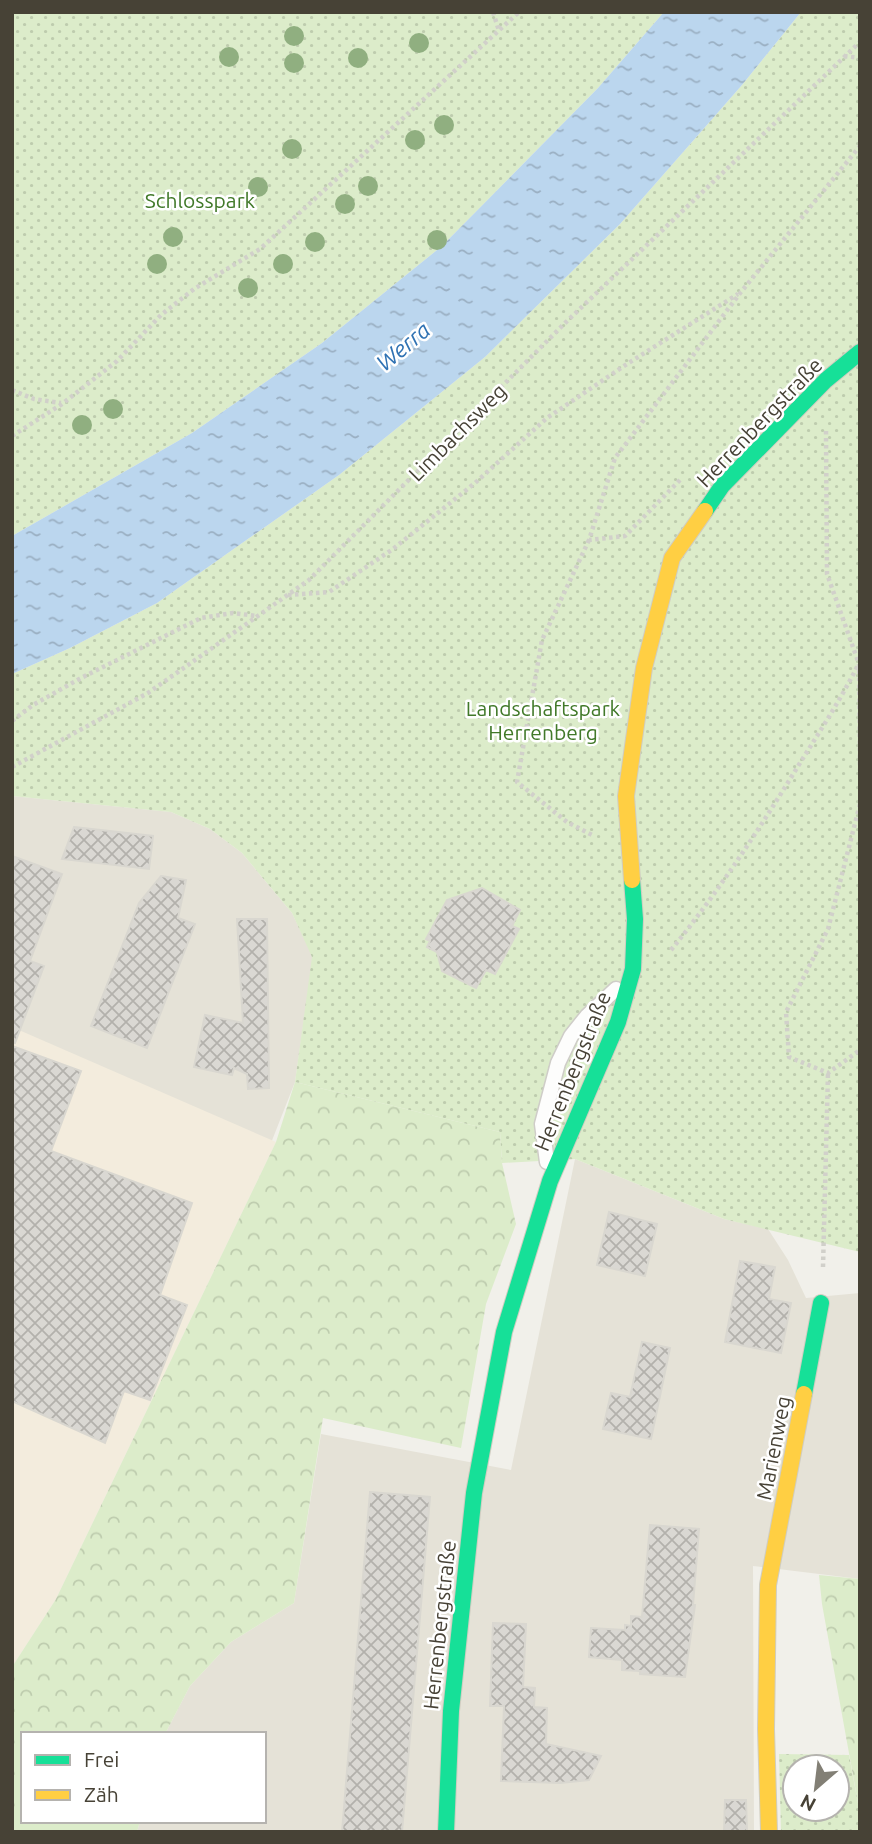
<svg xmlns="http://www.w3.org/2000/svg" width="872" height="1844" font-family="Ubuntu,sans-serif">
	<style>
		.residential { fill: #e5e2d7 }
		.commercial { fill: #f3ecdd }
		.forest { fill: url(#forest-crowns) }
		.park { fill: url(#park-dots); fill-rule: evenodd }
		.water { fill: url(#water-ripples) }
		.building { fill: url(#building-cross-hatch); stroke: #d9d7d0; stroke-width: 2 }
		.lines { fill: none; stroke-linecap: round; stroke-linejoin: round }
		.lane-casing { stroke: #cfcdc8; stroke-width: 17 }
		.fast-casing { stroke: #d0cdc1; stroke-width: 18 }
		.slow-casing { stroke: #d0cdc1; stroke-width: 18 }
		.path { stroke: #d1d0ca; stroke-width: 4.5; stroke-dasharray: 3.5 3.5; stroke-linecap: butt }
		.lane { stroke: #fdfdfc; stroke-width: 14 }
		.fast { stroke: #16e098; stroke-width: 16 }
		.slow { stroke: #ffcf43; stroke-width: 16 }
		.tree { fill: #90af80 }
		.labels { text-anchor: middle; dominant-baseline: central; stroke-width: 5; stroke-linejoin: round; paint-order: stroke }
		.park-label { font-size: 21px; fill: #417929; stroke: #fff }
		.street-label { font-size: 21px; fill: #474236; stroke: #fff }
		.water-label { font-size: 23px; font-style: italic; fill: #2f72b3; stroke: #fff }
	</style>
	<defs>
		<pattern id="forest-crowns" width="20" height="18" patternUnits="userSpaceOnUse" patternTransform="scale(1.75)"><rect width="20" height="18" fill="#dcecca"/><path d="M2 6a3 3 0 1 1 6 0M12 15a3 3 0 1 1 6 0" fill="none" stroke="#beccae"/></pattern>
		<pattern id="park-dots" width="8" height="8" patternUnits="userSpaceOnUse" patternTransform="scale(1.75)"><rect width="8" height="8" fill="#dcecca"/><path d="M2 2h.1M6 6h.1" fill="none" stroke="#beccae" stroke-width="1.8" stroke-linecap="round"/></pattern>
		<pattern id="water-ripples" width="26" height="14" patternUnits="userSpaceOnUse" patternTransform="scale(1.75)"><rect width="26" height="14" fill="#bbd6ee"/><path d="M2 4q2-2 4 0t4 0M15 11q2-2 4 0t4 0" fill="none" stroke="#9aafc2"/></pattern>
		<pattern id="building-cross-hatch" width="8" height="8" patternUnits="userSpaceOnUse" patternTransform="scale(1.75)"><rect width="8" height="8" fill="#dad8d3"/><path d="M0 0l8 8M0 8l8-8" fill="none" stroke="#b3b1ac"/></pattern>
	</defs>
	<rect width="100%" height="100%" fill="#f1f0ea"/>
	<path class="residential" d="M12 796 171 812 210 829 242 853 292 913 313 957 295 1082 271 1143 12 1029Z
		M575 1159 724 1219 768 1229 788 1260 806 1298 860 1293V1579L753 1566 754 1832H137L140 1821H264V1734H165L190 1686 231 1642 294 1603 321 1434 511 1470Z"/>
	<path class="commercial" d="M12 1027 276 1142 56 1599 12 1667Z"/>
	<path class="forest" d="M295 1082 500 1132 502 1163 516 1224 486 1304 461 1448 323 1418 294 1603 231 1642 190 1686 165 1734H23V1821H140L137 1832H12V1667L56 1599 276 1142Z
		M819 1575 860 1579V1814L822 1604Z"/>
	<path class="park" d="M12 12H664L598 88 442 246 322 343 192 433 12 536Z
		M801 12H860V1252L724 1219 575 1159 502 1163 500 1132 295 1082 312 957 292 913 242 853 210 829 171 812 12 796V674L70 648 157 603 339 475 485 357 620 224 742 85Z
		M779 1754 849 1755 860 1814V1832H781ZM795 1767H837V1809H795Z"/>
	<path class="water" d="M664 12H801L742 85 620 224 485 357 339 475 157 603 70 648 12 674V536L192 433 322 343 442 246 598 88Z"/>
	<path class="building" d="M74 827 153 836 149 869 62 859Z
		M12 856 62 874 30 961 44 966 15 1043 12 1042Z
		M161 876 186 880 178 918 195 924 147 1048 91 1026 139 903Z
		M482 888 520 910 512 926 519 929 495 974 486 970 476 988 442 971 437 952 427 947 430 941 426 939 447 900Z
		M237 919H267L269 1088 248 1089 247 1074 234 1068 232 1075 194 1067 205 1015 243 1023Z
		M12 1046 81 1071 51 1151 192 1203 160 1295 187 1305 150 1400 124 1391 105 1443 12 1401Z
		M609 1212 657 1224 645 1276 597 1265Z
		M740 1261 775 1267 769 1299 791 1303 781 1353 725 1342Z
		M642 1342 670 1348 651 1439 603 1429 611 1393 630 1397Z
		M370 1492 430 1497 402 1832H342Z
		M650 1525 699 1529 693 1605H695L685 1677 640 1674V1671L622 1670V1660L589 1657 591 1628 625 1630V1625L631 1626V1616L642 1617Z
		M493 1623 526 1624 523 1687 535 1688 534 1707 547 1708 546 1744 601 1756 589 1780 560 1783 501 1781 504 1706H490Z
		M725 1800H746L747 1832H724Z"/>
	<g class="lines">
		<g class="lane-casing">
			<path id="lane" d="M547 1162 542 1124 558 1063 571 1036 587 1016 616 989"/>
		</g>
		<g class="fast-casing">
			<path id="fast" d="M705 511 722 486 826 380 860 352
				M804 1394 821 1303
				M446 1832 451 1711 474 1493 504 1332 550 1181 618 1022 633 969 635 919 632 880"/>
		</g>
		<g class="slow-casing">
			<path id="slow" d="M632 880 626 796 644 668 672 558 705 511
				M769 1832 766 1729 768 1585 804 1394"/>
		</g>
		<path class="path" d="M493 12 499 31
			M844 56 860 58
			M12 390 34 399 61 403
			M826 431 827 574 859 664 860 771
			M12 436 62 404 117 361 161 315 194 289 260 249 519 12
			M680 480 625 536 589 540 615 458 741 292 860 146
			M589 540 542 640 517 782 567 822 594 836
			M288 595 329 592 393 549 475 483 547 418 627 364 738 294
			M12 721 33 705 81 678 201 618 233 613 257 616
			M12 767 148 693 309 580 565 323 860 42
			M860 804 828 929 786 1012 789 1057 828 1073 860 1050
			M671 950C719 891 760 828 800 763 820 731 841 699 858 665
			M823 1267 828 1073"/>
		<use href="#lane" class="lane"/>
		<use href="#fast" class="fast"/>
		<use href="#slow" class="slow"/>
	</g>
	<g class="tree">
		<circle cx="294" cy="36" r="10"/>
		<circle cx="419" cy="43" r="10"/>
		<circle cx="229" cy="57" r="10"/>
		<circle cx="358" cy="58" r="10"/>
		<circle cx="294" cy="63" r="10"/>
		<circle cx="444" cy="125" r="10"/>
		<circle cx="415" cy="140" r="10"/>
		<circle cx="292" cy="149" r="10"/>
		<circle cx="368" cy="186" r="10"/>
		<circle cx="258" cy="187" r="10"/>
		<circle cx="345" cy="204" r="10"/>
		<circle cx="173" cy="237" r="10"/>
		<circle cx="437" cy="240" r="10"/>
		<circle cx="315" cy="242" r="10"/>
		<circle cx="157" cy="264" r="10"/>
		<circle cx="283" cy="264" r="10"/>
		<circle cx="248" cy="288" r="10"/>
		<circle cx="113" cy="409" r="10"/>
		<circle cx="82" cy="425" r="10"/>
	</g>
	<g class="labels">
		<g class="park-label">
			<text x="200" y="200">Schlosspark</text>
			<text x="543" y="708">Landschaftspark<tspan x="543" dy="24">Herrenberg</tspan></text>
		</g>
		<g class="street-label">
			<text transform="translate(759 422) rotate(-46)">Herrenbergstraße</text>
			<text transform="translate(457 432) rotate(-45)">Limbachsweg</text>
			<text transform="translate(572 1071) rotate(-68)">Herrenbergstraße</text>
			<text transform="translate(773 1448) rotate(-79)">Marienweg</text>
			<text transform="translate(439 1625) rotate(-84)">Herrenbergstraße</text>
		</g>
		<g class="water-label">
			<text transform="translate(403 346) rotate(-40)">Werra</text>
		</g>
	</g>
	<rect width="872" height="1844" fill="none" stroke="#474236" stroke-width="28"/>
	<rect x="21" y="1732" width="245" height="91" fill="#ffffff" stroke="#b5b3af" stroke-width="2"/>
	<rect x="35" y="1755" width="35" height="10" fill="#16e098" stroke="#b5b3af" stroke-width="2"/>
	<text x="84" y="1767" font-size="21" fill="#474236">Frei</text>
	<rect x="35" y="1790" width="35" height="10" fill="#ffcf43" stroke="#b5b3af" stroke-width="2"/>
	<text x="84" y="1802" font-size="21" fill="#474236">Zäh</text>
	<g transform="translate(816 1788) rotate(208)"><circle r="33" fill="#ffffff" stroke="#b5b3af" stroke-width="2"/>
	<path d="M0-5L12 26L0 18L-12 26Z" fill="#827f75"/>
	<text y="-10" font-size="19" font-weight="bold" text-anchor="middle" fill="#474236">N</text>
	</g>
</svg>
